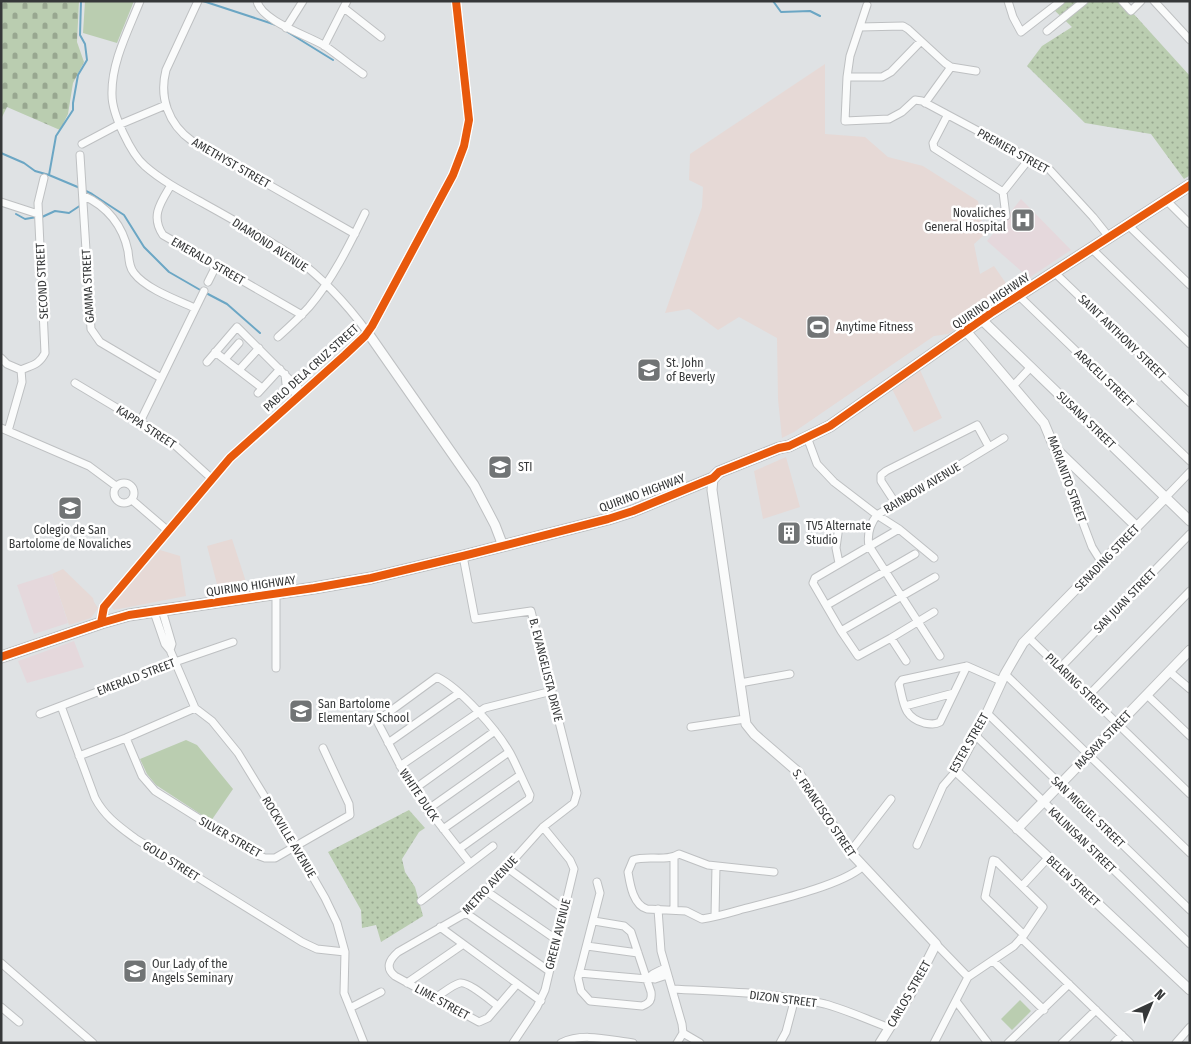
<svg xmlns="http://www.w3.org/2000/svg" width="1191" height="1044" font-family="'Fira Sans Condensed',sans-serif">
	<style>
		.commercial { fill: #e6d9d6 }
		.medical { fill: #e5d8dc }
		.grass { fill: url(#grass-dots) }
		.cemetery { fill: url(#cemetery-stones) }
		.green { fill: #bacdb0 }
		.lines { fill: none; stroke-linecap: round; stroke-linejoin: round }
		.stream { stroke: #6ba6c4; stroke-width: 2 }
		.minor-casing { stroke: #bec0c2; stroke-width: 9 }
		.tertiary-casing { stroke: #bec0c2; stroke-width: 11 }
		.primary-casing { stroke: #bec0c2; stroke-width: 13 }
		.minor { stroke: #fafbfb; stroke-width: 7 }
		.tertiary { stroke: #fafbfb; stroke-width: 9 }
		.primary { stroke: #fafbfb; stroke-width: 11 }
		.cycleway-casing { stroke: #fff; stroke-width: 11 }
		.cycleway { stroke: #e8590c; stroke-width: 8 }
		.labels { text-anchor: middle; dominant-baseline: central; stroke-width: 5; stroke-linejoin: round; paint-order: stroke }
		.street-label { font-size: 12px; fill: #363839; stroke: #fff }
		.poi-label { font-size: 12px; fill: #363839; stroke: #fff; text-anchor: start }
	</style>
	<defs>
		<pattern id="grass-dots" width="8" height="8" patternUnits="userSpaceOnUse" patternTransform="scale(1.25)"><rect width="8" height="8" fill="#bacdb0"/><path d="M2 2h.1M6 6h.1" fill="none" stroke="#98a790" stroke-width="1.8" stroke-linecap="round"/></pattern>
		<pattern id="cemetery-stones" width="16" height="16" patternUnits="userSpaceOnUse" patternTransform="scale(1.25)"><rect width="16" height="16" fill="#bacdb0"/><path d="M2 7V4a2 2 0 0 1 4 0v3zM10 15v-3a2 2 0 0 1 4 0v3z" fill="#98a790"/></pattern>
	</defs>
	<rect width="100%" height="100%" fill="#dfe2e4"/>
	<path class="commercial" d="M825 64V134L865 137 888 157 923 166 978 201 984 235 974 244 980 274 994 266 1012 292 948 334 934 336 794 432 782 438 778 399 777 338 739 317 718 330 689 309 665 313 702 207 703 187 689 180 690 154Z
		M920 370 942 418 914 432 892 389Z
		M786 457 800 507 763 519 754 471Z
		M232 539 247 585 218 588 207 546Z
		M160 550 180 556 186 596 114 610 111 606Z
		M63 569 93 598 94 602 98 608 91 618 69 625 52 574Z"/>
	<path class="medical" d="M1021 199 1071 250 1029 278 987 241Z
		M52 574 68 623 34 634 17 585Z
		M74 641 84 667 27 683 18 661Z"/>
	<path class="grass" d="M1063 1H1122L1190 76V175L1184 179 1151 134 1085 123 1027 66 1042 46 1072 27 1053 9Z
		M409 810 425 828 419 832 402 859 405 872 415 887 423 916 381 942 376 925 362 928 361 910 328 852Z"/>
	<path class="cemetery" d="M1 1H79L77 42 84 62 73 83 68 114 60 130 7 107 1 119Z"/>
	<path class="green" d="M85 1H134L117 43 83 33Z
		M186 740 197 745 233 789 211 821 156 785 147 774 140 759Z
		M1020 1000 1031 1011 1012 1030 1001 1019Z"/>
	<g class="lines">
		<path class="stream" d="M203 1 276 25
			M773 1 781 12 810 11 820 16
			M286 31 333 60
			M1 153 24 163 35 171 49 175 56 136 73 110V103L78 75 87 60 85 44 80 35 81 1
			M49 175 80 188
			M84 190 92 194 124 215 144 247 169 272 202 291
			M16 214 25 219 37 217
			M42 217 55 211 69 213 81 205
			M206 293 227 304 260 333"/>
		<g class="minor-casing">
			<path id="minor" d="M140 1C128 31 111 63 112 95 112 114 131 154 145 166 162 181 183 192 203 203 232 219 262 236 291 255 321 276 346 303 368 333
				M198 1 166 70C159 97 168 124 192 141L355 234
				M257 1C261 21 309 36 325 46 338 55 350 65 363 74
				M1008 1 1013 17 1021 32 1061 1
				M1122 1 1131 11 1141 1
				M1154 1 1190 40
				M867 5 850 56 847 77 845 121 889 119 902 112 915 100 922 101 1049 169 1093 217 1109 237
				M344 8 381 37
				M860 27 903 26 908 29 945 63 951 67 976 71
				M286 28 303 1
				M1047 31 1084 1
				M324 46 347 1
				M847 77H882L891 72 921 41
				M925 103 951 67
				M947 116 933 143 934 148 1003 192
				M82 144 116 126 166 105
				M80 155 91 329 100 342 161 378
				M171 185C161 202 150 216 163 235L302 315
				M84 196C107 206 123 226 128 251 129 259 129 267 134 273 146 289 177 300 195 308
				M1166 200 1190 224
				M1 202 38 214
				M1006 216 1003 192 1030 158
				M1128 225 1190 285
				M1092 249 1190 344
				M1054 272 1190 403
				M208 282 216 266
				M1018 295 1190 461
				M278 337C288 328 299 318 309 307 332 280 349 246 365 213
				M215 352 262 388
				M1 358 7 364 21 370
				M225 359 239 343
				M207 362 237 327 303 393
				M21 370C32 365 39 365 45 353L38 203 44 178
				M239 370 259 348
				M285 374 286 384 299 397
				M75 383 167 438 211 478
				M1013 386 1031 367
				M258 393 280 369
				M140 422 204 291
				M1 428 89 466 116 486
				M8 431 22 382 21 370
				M807 437 817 464 834 482 877 515 899 529 934 558
				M1055 449 1092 547 1102 563
				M114 493a10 10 0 1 1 20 0a10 10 0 1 1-20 0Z
				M1166 497 1190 472
				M132 500 167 530
				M896 504 881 481V475L886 471 977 425 989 447
				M899 529 815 578 813 583 841 631 858 656 891 638 934 612
				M463 556 475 619 531 611 577 793 574 803 543 827 466 913 398 952C389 960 385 968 395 976L479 1022 488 1018 517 984
				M839 563 836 548 839 526
				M827 605 915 554
				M162 610 172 644 170 650
				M154 612 165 644 170 650 195 708 212 721 238 753 295 846 325 898 337 923 345 952 344 993 364 1043
				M841 631 935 577
				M1028 637 1190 794
				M891 638 906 661
				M940 656 869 546C867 535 870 524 877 515L1004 438
				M967 666 940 722C934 725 930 724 924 723 903 717 904 703 899 684L902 680 967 666 1001 681
				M276 668V594
				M1060 668 1190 534
				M1170 672 1190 689
				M1005 674 1190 853
				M740 683 790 674
				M1147 695 1190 736
				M1088 696 1190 591
				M61 706 95 798C105 817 120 827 136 839L302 942 317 949 345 952
				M905 706 954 693
				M987 713 1190 910
				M40 714 175 662 233 642
				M691 727 745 719
				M975 735 1190 944
				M126 738 142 776 155 791 257 855 265 858H275L350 815 349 804 323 748
				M388 743 459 693
				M79 756 126 738 195 708
				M400 766 485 708 552 691
				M413 790 495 731
				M427 810 509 752
				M443 829 520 775
				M917 845 943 786 956 771
				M459 849 529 799 530 795C523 781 517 766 510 753 497 730 460 688 437 677L377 721 413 790 470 863
				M850 852 891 799
				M506 867 565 910
				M774 872 708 865 679 854C667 862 647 855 633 860L628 872C630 884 633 905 647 909L686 911 702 919C716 917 729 913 743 909 773 901 840 886 862 867
				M1022 886 1048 858
				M486 891 557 940
				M421 901 493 846
				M658 909 661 951 682 1024 683 1033 677 1043
				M674 910V857
				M466 913 549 971
				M715 916 716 866
				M594 921 624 926 631 932 651 992C652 1000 650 1003 642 1006L590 1001 581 991 578 978 600 893 597 882
				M440 927 541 1001
				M1021 938 1130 1043
				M936 944 968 977
				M587 946 638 953
				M993 961 1044 1010
				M1 963 93 1043
				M579 973 647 979 653 974 665 968
				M650 978 655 979 667 975
				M407 983 462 945
				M672 989C723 992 775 992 825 1004 847 1010 868 1020 890 1028
				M435 998C442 994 452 985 460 983 468 981 491 1001 498 1006
				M956 1001 988 1043
				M1 1007 19 1022
				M350 1008 381 992
				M683 1033 700 1043
				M513 1043 537 1007 545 990 574 869 570 860 543 827
				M561 1043C583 1032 609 1040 633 1043
				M780 1043 786 1032 795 998
				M934 1043 968 977 1014 946 1024 935 1043 907 996 861 993 860 985 897 1024 935
				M1008 1043 1069 984
				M1062 1043 1096 1010
				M1114 1043 1122 1035
				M1176 1043 1190 1027"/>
		</g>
		<g class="tertiary-casing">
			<path id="tertiary" d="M982 320 1190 521
				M966 331 1044 423 1054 447 1137 527
				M368 333 474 485 495 525 503 546
				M713 478 712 490 746 724 754 734 798 772 850 852 936 944 911 993 880 1043
				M1166 497 1023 643 1005 674 987 713 956 771 1190 990
				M101 623 104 607 230 458 345 355 365 336 372 326 453 175 464 146 469 120 456 1
				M1017 829 1190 650"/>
		</g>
		<g class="primary-casing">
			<path id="primary" d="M1 657 101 623 129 615 314 588 371 578 463 556 608 519 633 511 713 478 719 472 779 448 789 446 830 426 991 313 1190 185"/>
		</g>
		<use href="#minor" class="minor"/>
		<use href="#tertiary" class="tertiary"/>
		<use href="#primary" class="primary"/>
		<g class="cycleway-casing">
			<path id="cycleway" d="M101 623 104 607 230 458 345 355 365 336 372 326 453 175 464 146 469 120 456 1
				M1 657 101 623 129 615 314 588 371 578 463 556 608 519 633 511 713 478 719 472 779 448 789 446 830 426 991 313 1190 185"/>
		</g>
		<use href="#cycleway" class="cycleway"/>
	</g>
	<defs>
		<g id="hospital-square" transform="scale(1.25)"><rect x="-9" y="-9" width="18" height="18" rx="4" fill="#717475" stroke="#fff"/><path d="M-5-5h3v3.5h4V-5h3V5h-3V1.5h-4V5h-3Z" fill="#fff"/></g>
		<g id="stadium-square" transform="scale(1.25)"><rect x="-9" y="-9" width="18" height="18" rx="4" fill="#717475" stroke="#fff"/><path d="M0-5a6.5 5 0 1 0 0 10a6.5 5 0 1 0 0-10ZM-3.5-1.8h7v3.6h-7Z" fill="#fff"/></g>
		<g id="school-square" transform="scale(1.25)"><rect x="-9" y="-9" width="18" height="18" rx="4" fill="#717475" stroke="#fff"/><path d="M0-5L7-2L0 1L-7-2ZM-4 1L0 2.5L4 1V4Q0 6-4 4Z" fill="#fff"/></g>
		<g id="university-square" transform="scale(1.25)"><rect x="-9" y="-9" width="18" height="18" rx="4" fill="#717475" stroke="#fff"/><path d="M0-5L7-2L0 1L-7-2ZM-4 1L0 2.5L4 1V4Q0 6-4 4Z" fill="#fff"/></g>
		<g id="building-square" transform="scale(1.25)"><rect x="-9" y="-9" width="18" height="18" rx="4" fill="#717475" stroke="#fff"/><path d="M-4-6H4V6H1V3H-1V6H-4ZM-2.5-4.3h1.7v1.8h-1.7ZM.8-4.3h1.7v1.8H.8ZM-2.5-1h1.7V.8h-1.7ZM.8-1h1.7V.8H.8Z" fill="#fff"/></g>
	</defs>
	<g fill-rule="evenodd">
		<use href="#hospital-square" x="1023" y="220"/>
		<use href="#stadium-square" x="818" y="327"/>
		<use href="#school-square" x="649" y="370"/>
		<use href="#university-square" x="500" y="467"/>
		<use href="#school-square" x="70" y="508"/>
		<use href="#building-square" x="789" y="533"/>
		<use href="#school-square" x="301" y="711"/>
		<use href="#school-square" x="135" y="971"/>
	</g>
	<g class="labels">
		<g class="street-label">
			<text transform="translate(1013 151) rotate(29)">PREMIER STREET</text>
			<text transform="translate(231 163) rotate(30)">AMETHYST STREET</text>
			<text transform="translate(270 245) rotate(33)">DIAMOND AVENUE</text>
			<text transform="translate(208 261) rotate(30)">EMERALD STREET</text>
			<text transform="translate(42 281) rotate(-93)">SECOND STREET</text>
			<text transform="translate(88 286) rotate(-93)">GAMMA STREET</text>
			<text transform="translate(991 301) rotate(-34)">QUIRINO HIGHWAY</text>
			<text transform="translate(1122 337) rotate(44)">SAINT ANTHONY STREET</text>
			<text transform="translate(311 368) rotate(-42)">PABLO DELA CRUZ STREET</text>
			<text transform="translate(1104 378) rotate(44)">ARACELI STREET</text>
			<text transform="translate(1086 420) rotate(44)">SUSANA STREET</text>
			<text transform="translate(146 427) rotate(33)">KAPPA STREET</text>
			<text transform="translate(1067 479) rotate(70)">MARIANITO STREET</text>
			<text transform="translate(922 488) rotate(-31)">RAINBOW AVENUE</text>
			<text transform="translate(642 493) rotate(-20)">QUIRINO HIGHWAY</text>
			<text transform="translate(1107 558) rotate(-46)">SENADING STREET</text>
			<text transform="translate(251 586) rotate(-8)">QUIRINO HIGHWAY</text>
			<text transform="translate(1125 601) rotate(-46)">SAN JUAN STREET</text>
			<text transform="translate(546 670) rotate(76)">B. EVANGELISTA DRIVE</text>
			<text transform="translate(136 677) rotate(-21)">EMERALD STREET</text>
			<text transform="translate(1077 684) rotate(44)">PILARING STREET</text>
			<text transform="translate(1103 740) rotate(-46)">MASAYA STREET</text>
			<text transform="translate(969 743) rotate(-60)">ESTER STREET</text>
			<text transform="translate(419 795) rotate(56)">WHITE DUCK</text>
			<text transform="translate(1088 812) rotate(44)">SAN MIGUEL STREET</text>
			<text transform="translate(824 813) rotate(56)">S. FRANCISCO STREET</text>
			<text transform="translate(230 837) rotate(30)">SILVER STREET</text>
			<text transform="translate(289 837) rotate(59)">ROCKVILLE AVENUE</text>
			<text transform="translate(1082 840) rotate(44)">KALINISAN STREET</text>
			<text transform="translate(171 861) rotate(32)">GOLD STREET</text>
			<text transform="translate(1073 881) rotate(43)">BELEN STREET</text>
			<text transform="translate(490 885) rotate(-47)">METRO AVENUE</text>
			<text transform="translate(558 934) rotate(-76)">GREEN AVENUE</text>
			<text transform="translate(909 994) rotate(-60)">CARLOS STREET</text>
			<text transform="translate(783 999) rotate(7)">DIZON STREET</text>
			<text transform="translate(442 1002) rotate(29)">LIME STREET</text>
		</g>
		<g class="poi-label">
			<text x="1006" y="213" text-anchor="end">Novaliches<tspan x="1006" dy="14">General Hospital</tspan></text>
			<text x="836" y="327">Anytime Fitness</text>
			<text x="666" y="363">St. John<tspan x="666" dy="14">of Beverly</tspan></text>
			<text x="518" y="467">STI</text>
			<text x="806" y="526">TV5 Alternate<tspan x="806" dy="14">Studio</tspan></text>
			<text x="70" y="530" text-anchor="middle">Colegio de San<tspan x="70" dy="14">Bartolome de Novaliches</tspan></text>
			<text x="318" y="704">San Bartolome<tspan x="318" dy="14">Elementary School</tspan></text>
			<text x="152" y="964">Our Lady of the<tspan x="152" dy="14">Angels Seminary</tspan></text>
		</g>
	</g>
	<rect width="1191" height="1044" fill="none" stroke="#363839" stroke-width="5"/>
	<g transform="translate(1151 1004) rotate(44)" stroke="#ffffff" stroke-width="4" paint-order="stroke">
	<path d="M0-4L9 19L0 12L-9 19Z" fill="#363839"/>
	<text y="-8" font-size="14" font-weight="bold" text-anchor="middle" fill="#363839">N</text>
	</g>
</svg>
